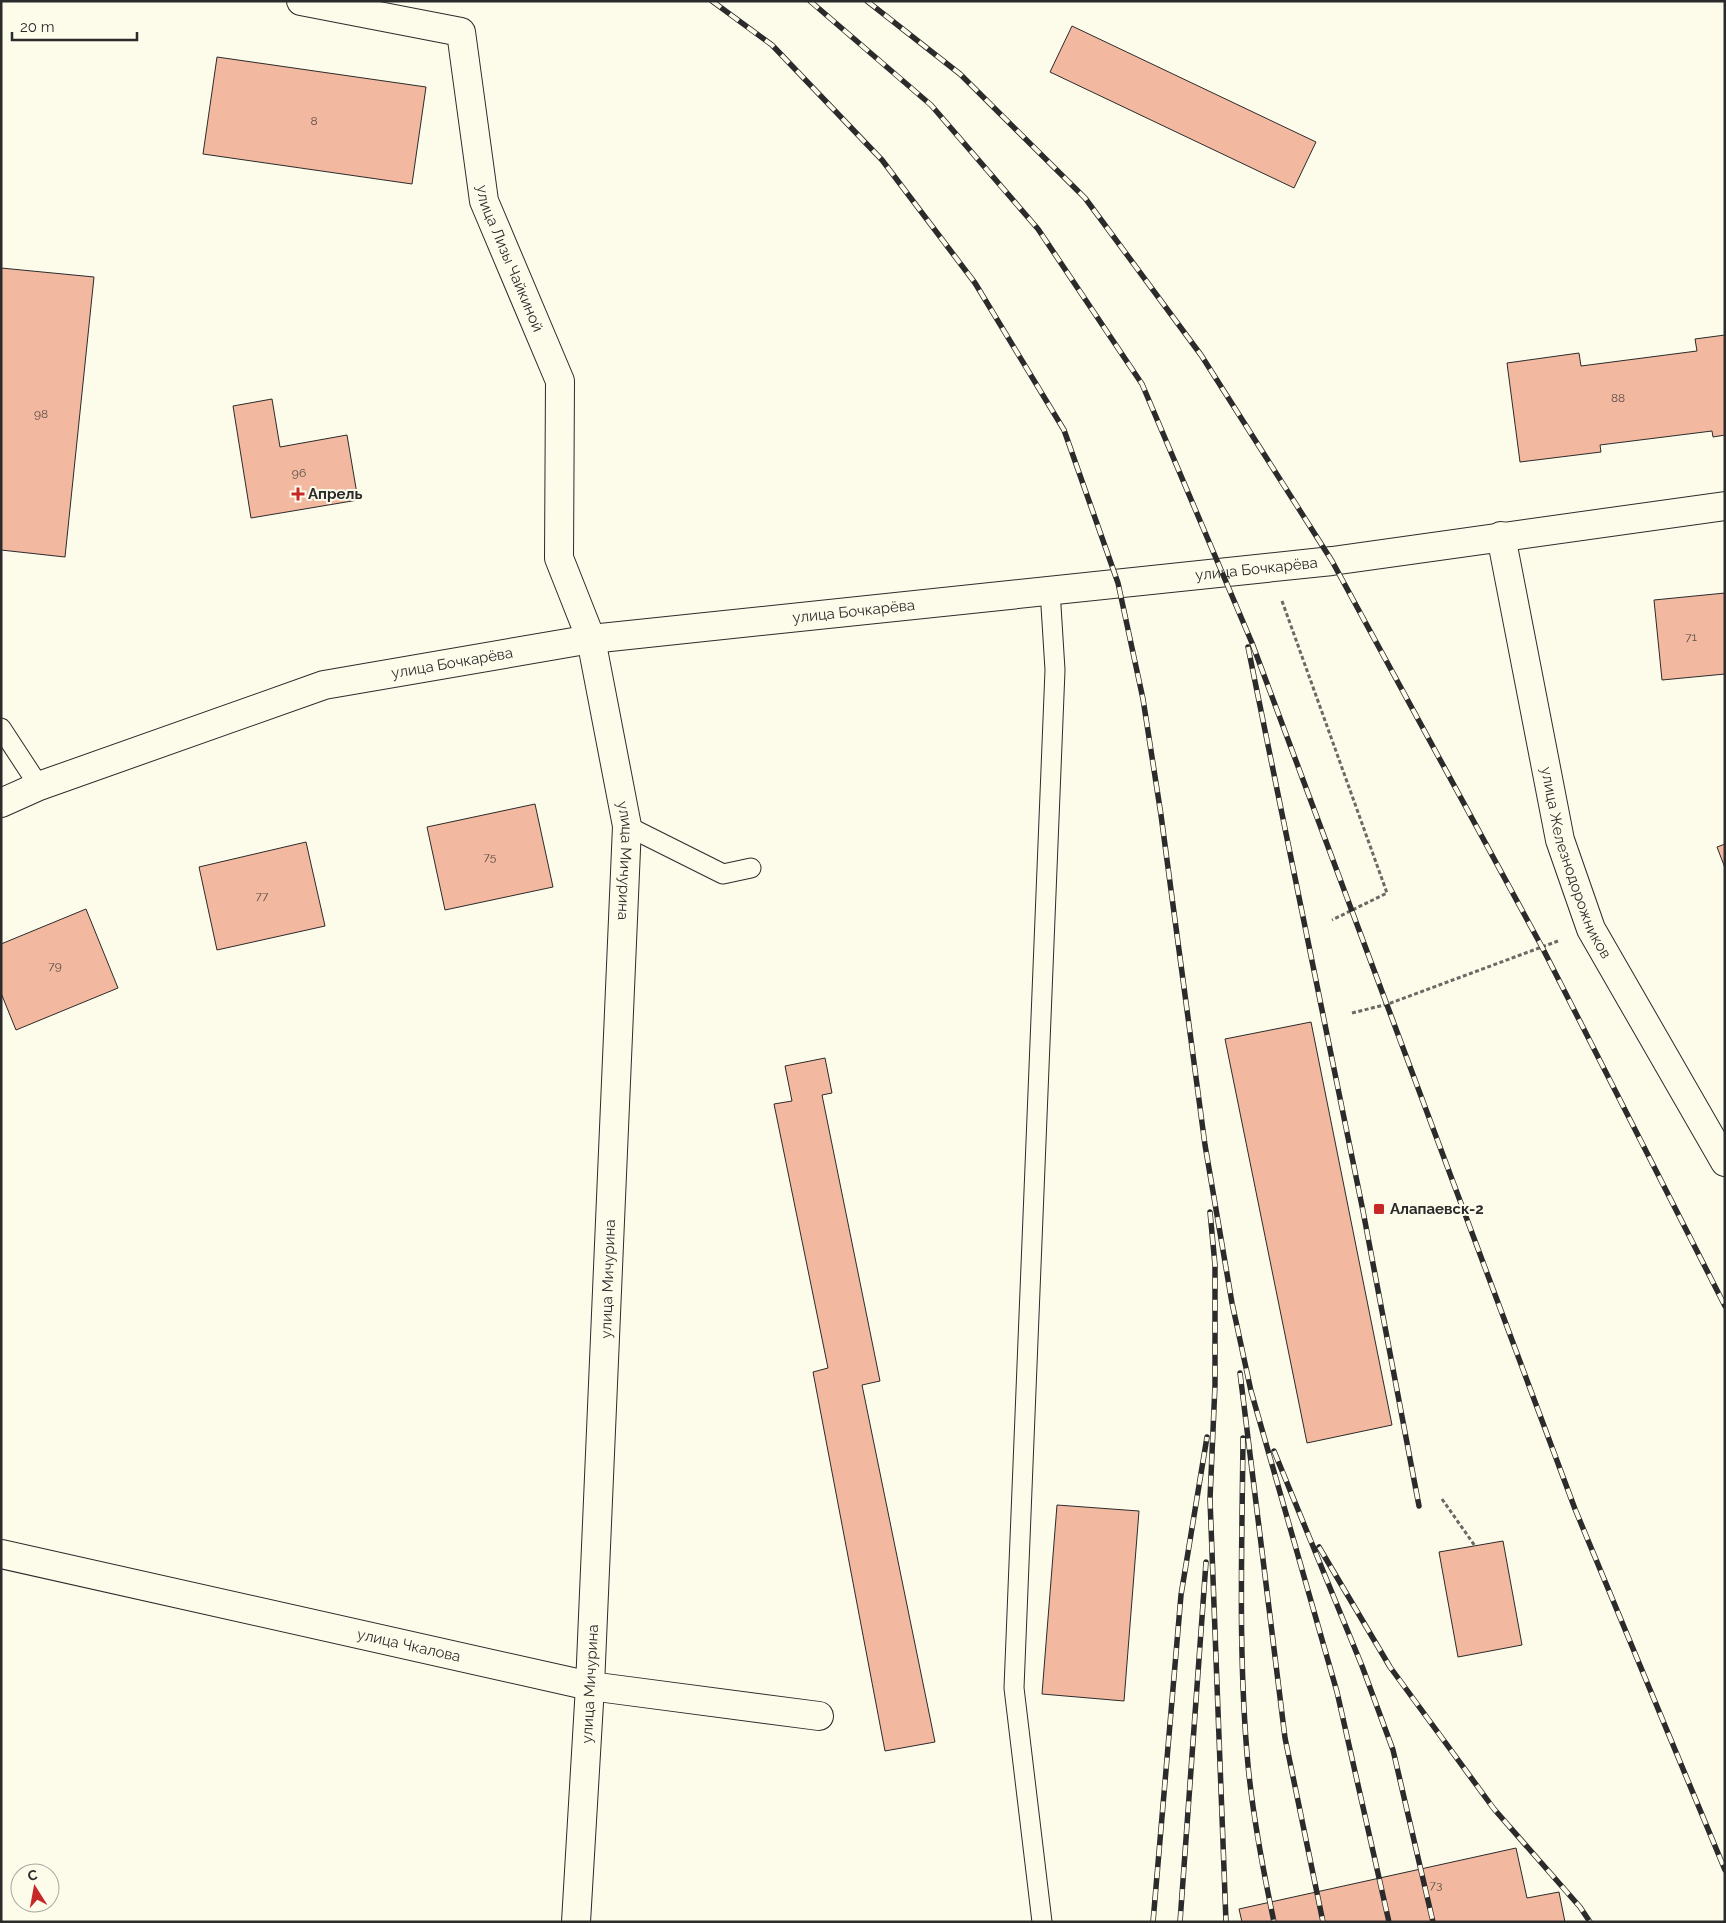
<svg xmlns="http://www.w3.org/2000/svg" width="1726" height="1923" font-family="Raleway,sans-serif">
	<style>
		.building { fill: #f2b8a0; stroke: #2b2b2b }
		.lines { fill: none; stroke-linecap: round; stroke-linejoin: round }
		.service-casing { stroke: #2b2b2b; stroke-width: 21 }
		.minor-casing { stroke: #2b2b2b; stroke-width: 30 }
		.tertiary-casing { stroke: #2b2b2b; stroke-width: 30 }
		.path { stroke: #6a6964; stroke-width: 3; stroke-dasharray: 4 2.5; stroke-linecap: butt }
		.service { stroke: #fdfbea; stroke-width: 19 }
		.minor { stroke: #fdfbea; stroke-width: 28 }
		.tertiary { stroke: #fdfbea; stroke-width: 28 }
		.rail-casing { stroke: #2b2b2b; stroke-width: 5.5 }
		.rail { stroke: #fdfbea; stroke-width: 4; stroke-dasharray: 11; stroke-linecap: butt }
		.poi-dot { fill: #c62828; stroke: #fdfbea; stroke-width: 2 }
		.labels { text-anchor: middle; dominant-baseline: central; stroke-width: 4; stroke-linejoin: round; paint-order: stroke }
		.number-label { font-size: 12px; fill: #5d4e48 }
		.street-label { font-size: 15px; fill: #2b2b2b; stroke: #fdfbea }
		.poi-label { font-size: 15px; font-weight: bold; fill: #2b2b2b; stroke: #fdfbea; text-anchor: start }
	</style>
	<rect width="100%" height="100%" fill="#fdfbea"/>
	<path class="building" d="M1072 26 1316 142 1294 188 1050 72Z
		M217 57 426 87 412 184 203 154Z
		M1 268 94 277 65 557 1 550Z
		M1725 335V435L1713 437 1712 431 1600 445 1601 452 1520 462 1507 363 1579 353 1581 366 1697 351 1695 339Z
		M272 399 280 447 347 435 358 500 251 518 233 406Z
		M1725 593V674L1662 680 1654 600Z
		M535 804 553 887 445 910 427 827Z
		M306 842 325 926 217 950 199 867Z
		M1725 844V868L1717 847Z
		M86 909 118 988 16 1030 1 993V944Z
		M1311 1022 1392 1425 1307 1443 1225 1039Z
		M825 1058 832 1093 822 1095 880 1381 862 1385 935 1742 885 1751 813 1372 828 1368 774 1104 792 1101 785 1066Z
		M1057 1505 1139 1511 1124 1701 1042 1694Z
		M1503 1541 1522 1645 1458 1657 1439 1552Z
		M1516 1848 1527 1898 1559 1892 1565 1922H1242L1239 1909Z"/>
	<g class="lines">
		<g class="service-casing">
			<path id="service" d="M1 728 39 786
				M627 826 723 874 751 868
				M1042 1922 1014 1688 1055 670 1050 590"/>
		</g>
		<g class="minor-casing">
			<g id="minor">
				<path id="s1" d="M301 1 461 32 484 201 560 381 559 558 591 639 627 826 590 1686 576 1922"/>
				<path id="s2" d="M1501 536 1560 840 1591 929 1725 1162"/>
				<path id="s3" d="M1 1554 590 1686 819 1716"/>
			</g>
		</g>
		<g class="tertiary-casing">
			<g id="tertiary">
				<path id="s4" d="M1 803 39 786 324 685 591 639 1332 561 1725 506"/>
			</g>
		</g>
		<path class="path" d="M1282 601 1387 893 1332 920
			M1352 1013 1388 1004 1558 941
			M1442 1499 1475 1546"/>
		<use href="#service" class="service"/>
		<use href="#minor" class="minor"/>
		<use href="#tertiary" class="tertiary"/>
		<g class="rail-casing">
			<path id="rail" d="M712 1 772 45 882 160 975 283 1064 430 1118 583 1143 699 1161 815 1205 1145 1232 1303 1251 1391 1337 1692 1389 1922
				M810 1 931 105 1038 229 1142 384 1252 643 1575 1509 1725 1870
				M867 1 960 74 1085 198 1201 355 1332 561 1542 947 1725 1306
				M1248 647 1363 1211 1419 1506
				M1210 1212 1215 1265V1385L1210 1499 1226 1922
				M1240 1373 1285 1738 1323 1922
				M1243 1438C1242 1547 1238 1656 1248 1765 1253 1817 1263 1870 1274 1922
				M1274 1451 1362 1666 1393 1750 1433 1922
				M1319 1547 1390 1667 1494 1809 1580 1907 1590 1922
				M1153 1922 1181 1595 1207 1437
				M1180 1922 1206 1562"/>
		</g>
		<use href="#rail" class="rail"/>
	</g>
	<g class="poi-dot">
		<path d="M295.5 486.5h5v5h5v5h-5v5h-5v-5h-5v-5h5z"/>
		<rect x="1373" y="1203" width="12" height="12" rx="2.5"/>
	</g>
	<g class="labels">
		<g class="number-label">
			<text x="314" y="121">8</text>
			<text x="1618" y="398">88</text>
			<text x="41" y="414">98</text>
			<text x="299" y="473">96</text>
			<text x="1691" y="637">71</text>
			<text x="490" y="857">75</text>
			<text x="262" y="896">77</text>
			<text x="55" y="966">79</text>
			<text x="1436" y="1885">73</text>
		</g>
		<g class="street-label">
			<text stroke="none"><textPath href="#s1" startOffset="396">улица Лизы Чайкиной</textPath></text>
			<text stroke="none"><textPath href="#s4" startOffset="1284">улица Бочкарёва</textPath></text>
			<text stroke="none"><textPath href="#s4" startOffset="879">улица Бочкарёва</textPath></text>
			<text stroke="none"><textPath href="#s4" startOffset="474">улица Бочкарёва</textPath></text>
			<text stroke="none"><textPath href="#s1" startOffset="1018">улица Мичурина</textPath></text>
			<text stroke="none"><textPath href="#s2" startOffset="336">улица Железнодорожников</textPath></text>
			<text transform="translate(608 1279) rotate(-88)">улица Мичурина</text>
			<text stroke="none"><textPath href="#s3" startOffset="418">улица Чкалова</textPath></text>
			<text transform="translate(590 1684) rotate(-87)">улица Мичурина</text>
		</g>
		<g class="poi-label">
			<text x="308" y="494">Апрель</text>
			<text x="1390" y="1209">Алапаевск-2</text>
		</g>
	</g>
	<rect width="1726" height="1923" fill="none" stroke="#2b2b2b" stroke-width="5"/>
	<g transform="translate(35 1888) rotate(349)"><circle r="24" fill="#fdfbea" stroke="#a9a89e"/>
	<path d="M0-4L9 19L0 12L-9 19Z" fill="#c62828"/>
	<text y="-8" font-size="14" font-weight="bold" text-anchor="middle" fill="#2b2b2b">С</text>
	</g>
	<path d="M12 32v8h125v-8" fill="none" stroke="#2b2b2b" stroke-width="2.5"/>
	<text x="20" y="32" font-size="15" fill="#2b2b2b" stroke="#fdfbea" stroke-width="4" paint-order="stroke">20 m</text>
</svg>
